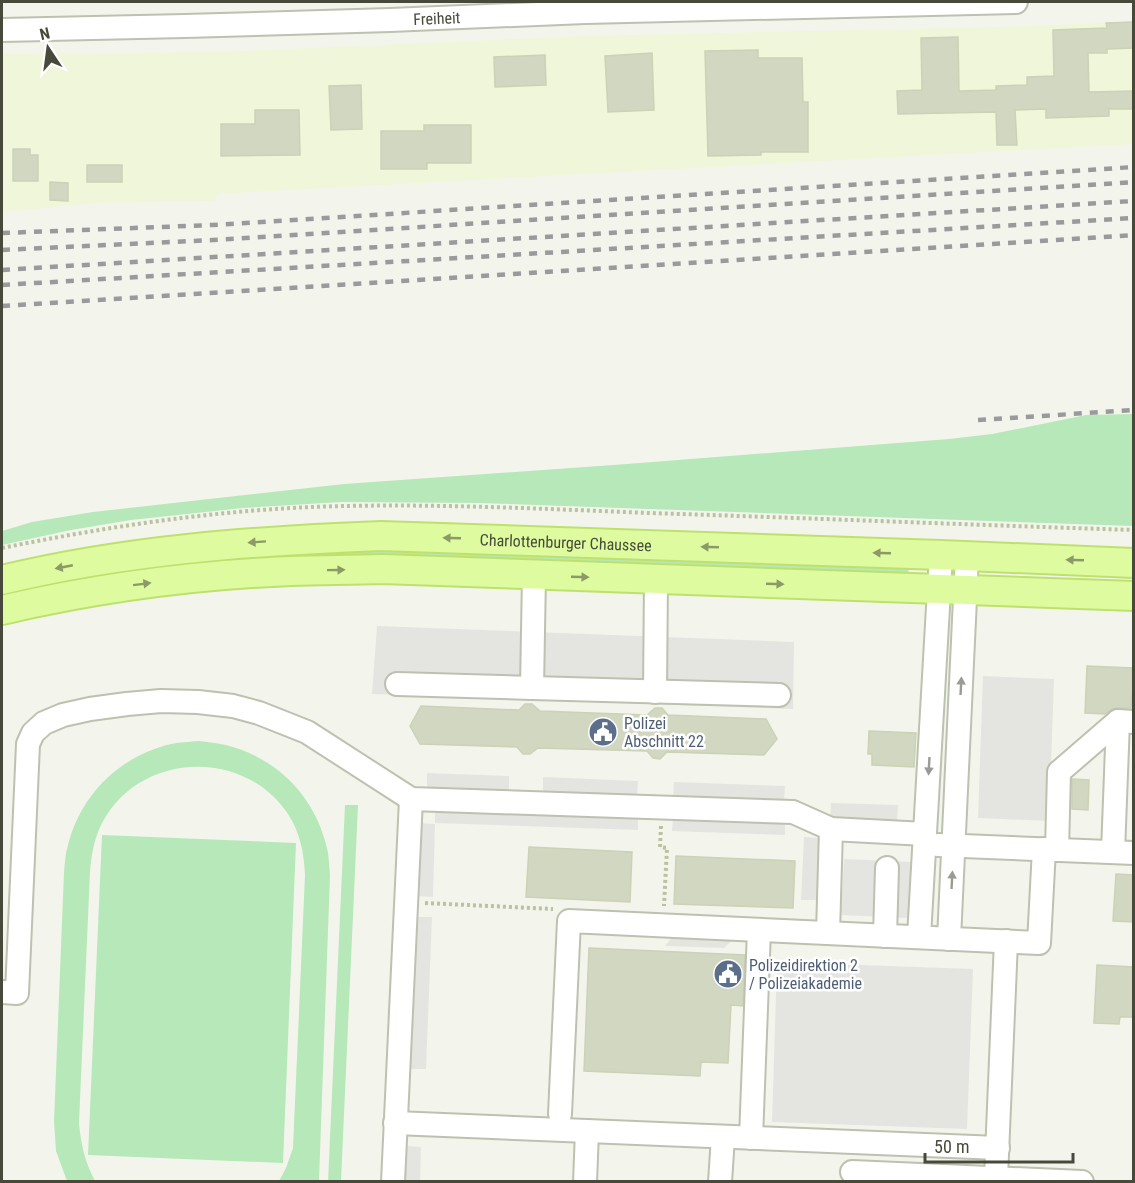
<svg xmlns="http://www.w3.org/2000/svg" width="1135" height="1183" font-family="'Roboto Condensed',sans-serif">
	<style>
		.commercial { fill: #f0f6d9 }
		.green { fill: #b7e8b9 }
		.parking { fill: #e4e5e0 }
		.building { fill: #d2d7c2; stroke: #cbd2b5; stroke-width: 1.5 }
		.lines { fill: none; stroke-linecap: round; stroke-linejoin: round }
		.minor-casing { stroke: #bdc1af; stroke-width: 26 }
		.major-casing { stroke: #bee16e; stroke-width: 32 }
		.path { stroke: #bac2a0; stroke-width: 4; stroke-dasharray: 3 3; stroke-linecap: butt }
		.minor { stroke: #fff; stroke-width: 22 }
		.major { stroke: #defb9f; stroke-width: 28 }
		.rail { stroke: #9a9a9a; stroke-width: 4.5; stroke-dasharray: 8 8; stroke-linecap: butt }
		.oneway { fill: #8b9a67 }
		.oneway2 { fill: #9a9b93 }
		.labels { text-anchor: middle; dominant-baseline: central; stroke-width: 5; stroke-linejoin: round; paint-order: stroke }
		.street-label { font-size: 16px; fill: #474a3a; stroke: #fff }
		.service-label { font-size: 16px; fill: #4e5e75; stroke: #fff; text-anchor: start }
	</style>
	<rect width="100%" height="100%" fill="#f3f5ec"/>
	<path class="commercial" d="M1133 22V144L235 193 218 194 214 201 96 203 2 212V54L219 52 585 36 995 27Z"/>
	<path class="green" d="M1133 414V526L478 503 341 502 243 508 131 520 71 530 2 545V531L32 522 93 512 344 484 627 464 949 439 992 434 1086 415Z
		M351 547 909 565 908 577 402 558 45 589 43 582 141 564Z
		M199 741C208 742 217 743 226 745 277 758 315 796 327 848 329 856 329 866 330 875L319 1181H279L286 1168 293 1148 305 875C304 853 300 832 288 814 241 744 130 753 98 832 93 845 91 859 90 872L79 1123C81 1145 85 1162 95 1181H67L56 1151 54 1122 64 872C65 863 65 854 68 845 81 794 120 756 171 744 180 742 190 742 199 741Z
		M345 805H358L341 1181 328 1182Z
		M102 835 296 843 283 1163 88 1155Z"/>
	<path class="parking" d="M377 626 794 642 793 709 372 694Z
		M983 676 1054 679 1049 821 978 818Z
		M427 773 509 776V791L427 788Z
		M543 777 638 781 637 796 543 792Z
		M674 782 785 786 784 801 673 797Z
		M831 803 898 805 897 823 830 822Z
		M435 807 638 815V830L435 823Z
		M673 816 785 820V835L672 831Z
		M419 823 435 824 433 897 417 896Z
		M804 837 819 838 817 900H801Z
		M844 859 911 862 908 918 841 915Z
		M416 917H432L426 1069H410Z
		M674 935 735 938 724 948 665 946Z
		M777 962 973 969 967 1129 772 1122Z
		M406 1146 421 1147 420 1181 404 1182Z"/>
	<path class="building" d="M1134 22V48L1107 49V53H1088L1089 92 1134 91V109H1109V116L1046 118V109L1015 110 1017 145H997L996 112 898 114 897 91 922 90 921 38 958 37 959 91 996 90V86L1027 85V77L1054 76 1053 30 1107 28 1106 23Z
		M758 50V58H802L803 102H808V152H761V155L708 156 705 51Z
		M652 53 654 110 608 112 605 56Z
		M545 55 546 85 495 87 494 57Z
		M361 85 362 129 331 130 329 86Z
		M255 110H299L300 155 221 156V124H255Z
		M424 125H471V163H427V169H381V131H424Z
		M13 149H30V155H38V181H13Z
		M87 165H122V182H87Z
		M50 182 68 183V201L50 200Z
		M1087 666 1133 668 1134 695H1132L1131 708H1118L1112 709 1105 714 1085 713Z
		M525 704H532L540 711 647 715 655 708H662L668 715 766 719 777 739 764 755 667 752 660 759 653 758 647 751 538 748 530 754H523L517 747 420 744 410 726 421 706 519 710Z
		M869 731 916 733 914 767 872 765V754H868Z
		M1072 779 1089 780 1088 810 1072 809Z
		M529 847 632 852 630 902 526 897Z
		M676 856 795 861 793 908 674 904Z
		M1116 874 1134 875V922L1113 921Z
		M589 948 745 955 743 1006 731 1005 728 1063 701 1062 700 1076 584 1071Z
		M1097 965 1134 967V1017H1120L1119 1024 1094 1023Z"/>
	<g class="lines">
		<g class="minor-casing">
			<g id="minor">
				<path id="s1" d="M2 30 185 26 390 20 585 12 1016 2"/>
				<path d="M397 684 532 688 534 575"/>
				<path d="M532 688 779 695"/>
				<path d="M655 692 656 579"/>
				<path d="M938 845 1134 853"/>
				<path d="M1057 850 1059 772 1118 721 1134 722"/>
				<path d="M1113 852 1118 721"/>
				<path d="M828 933 831 829"/>
				<path d="M885 936 887 868"/>
				<path d="M919 937 941 555"/>
				<path d="M949 939 967 556"/>
				<path d="M2 992 17 993 28 744 33 733 44 723 63 715 90 709 127 704 161 701 198 702 233 706 259 713 307 732 411 799 793 812 831 829 925 834"/>
				<path d="M560 1114 569 921 1039 943 1044 849"/>
				<path d="M395 1123 998 1148"/>
				<path d="M751 1138 759 930"/>
				<path d="M852 1172 1082 1182"/>
				<path d="M996 1178 1006 941"/>
				<path d="M393 1182 411 799"/>
				<path d="M585 1182 587 1131"/>
				<path d="M720 1182 723 1137"/>
			</g>
		</g>
		<g class="major-casing">
			<g id="major">
				<path id="s2" d="M2 580C126 550 253 541 381 536L941 555 1134 563"/>
				<path d="M2 610C96 588 194 575 291 571 321 570 352 570 382 569L1134 596"/>
			</g>
		</g>
		<path class="path" d="M2 548C115 525 230 508 346 506 447 504 548 509 649 513 810 518 972 525 1134 530
			M661 826 660 847 667 848 664 906
			M425 903 553 909"/>
		<use href="#minor" class="minor"/>
		<use href="#major" class="major"/>
		<path class="rail" d="M2 233 213 225 1134 167
			M2 250 213 240 1134 182
			M2 270 1134 201
			M2 285 1134 218
			M2 306 1134 235
			M978 420 1134 410"/>
	</g>
	<defs><path id="oneway-solid" d="M-6-.8H1V-3.2L6.5 0L1 3.2V.8H-6Z" transform="scale(1.5)"/></defs>
	<g class="oneway">
		<use href="#oneway-solid" transform="translate(452 538) rotate(-178)"/>
		<use href="#oneway-solid" transform="translate(257 542) rotate(176)"/>
		<use href="#oneway-solid" transform="translate(710 547) rotate(-178)"/>
		<use href="#oneway-solid" transform="translate(882 553) rotate(-178)"/>
		<use href="#oneway-solid" transform="translate(1075 560) rotate(-178)"/>
		<use href="#oneway-solid" transform="translate(64 567) rotate(169)"/>
		<use href="#oneway-solid" transform="translate(336 570) rotate(-1)"/>
		<use href="#oneway-solid" transform="translate(580 577) rotate(2)"/>
		<use href="#oneway-solid" transform="translate(142 584) rotate(-7)"/>
		<use href="#oneway-solid" transform="translate(775 584) rotate(2)"/>
	</g>
	<g class="oneway2">
		<use href="#oneway-solid" transform="translate(961 686) rotate(-87)"/>
		<use href="#oneway-solid" transform="translate(929 766) rotate(93)"/>
		<use href="#oneway-solid" transform="translate(952 880) rotate(-87)"/>
	</g>
	<defs>
		<g id="civic-disc" transform="scale(1.5)"><circle r="9.5" fill="#5c6f8a" stroke="#fff"/><path d="M-.6-6.5H3V-4.5H.6V-3L4-1V1h2V6H-6V1h2V-1L-.6-3ZM-1.2 2.5V6h2.4V2.5Z" fill="#fff"/></g>
	</defs>
	<g fill-rule="evenodd">
		<use href="#civic-disc" x="603" y="732"/>
		<use href="#civic-disc" x="728" y="974"/>
	</g>
	<g class="labels">
		<g class="street-label">
			<text stroke="none"><textPath href="#s1" startOffset="435">Freiheit</textPath></text>
			<text stroke="none"><textPath href="#s2" startOffset="567">Charlottenburger Chaussee</textPath></text>
		</g>
		<g class="service-label">
			<text x="624" y="723">Polizei<tspan x="624" dy="18">Abschnitt 22</tspan></text>
			<text x="749" y="965">Polizeidirektion 2<tspan x="749" dy="18">/ Polizeiakademie</tspan></text>
		</g>
	</g>
	<rect width="1135" height="1183" fill="none" stroke="#474a3a" stroke-width="6"/>
	<g transform="translate(48 48) rotate(347)" stroke="#ffffff" stroke-width="4.5" paint-order="stroke">
	<path d="M0-4.5L10 22L0 15L-10 22Z" fill="#474a3a"/>
	<text y="-9" font-size="16" font-weight="bold" text-anchor="middle" fill="#474a3a">N</text>
	</g>
	<path d="M925 1153v9h148v-9" fill="none" stroke="#474a3a" stroke-width="3"/>
	<text x="934" y="1153" font-size="18" fill="#474a3a" stroke="#ffffff" stroke-width="4.5" paint-order="stroke">50 m</text>
</svg>
